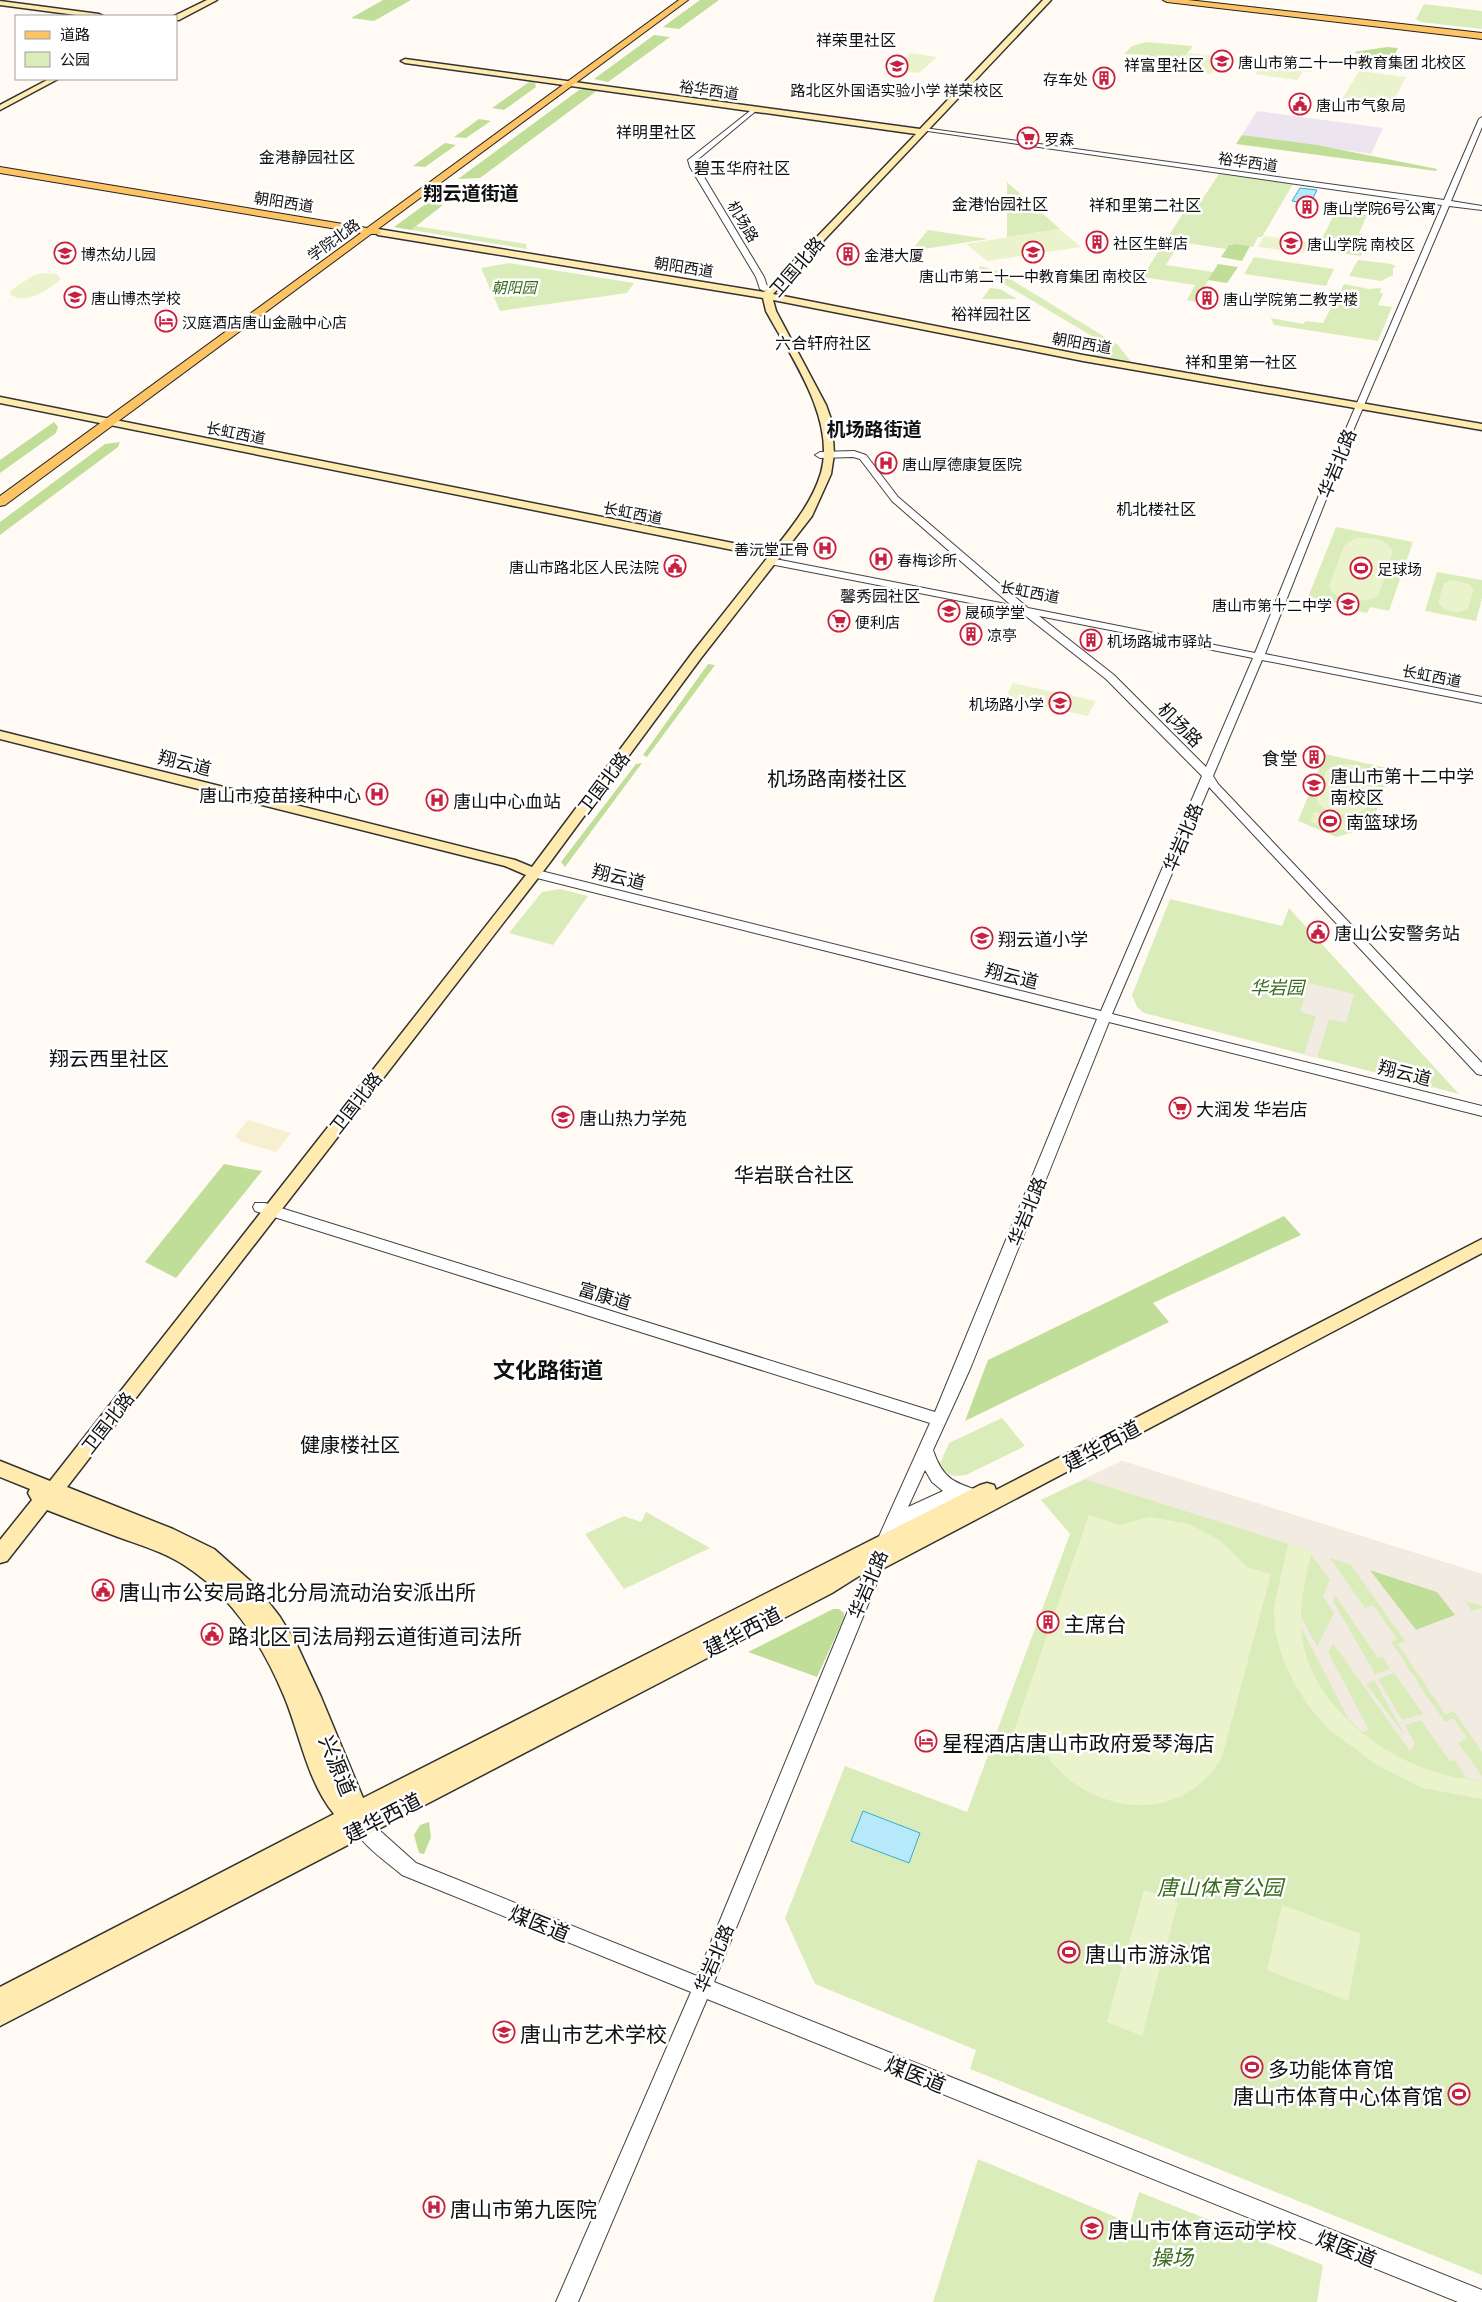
<svg xmlns="http://www.w3.org/2000/svg" width="1482" height="2302" font-family="Literata,'Noto Sans SC',serif">
	<style>
		.industrial { fill: #ece5ef }
		.farmland { fill: #f7efd2 }
		.green { fill: #dbecbb }
		.forest { fill: #c1de99 }
		.pitch { fill: #ebf3cd }
		.plaza { fill: #f1ebe1; fill-rule: evenodd }
		.water { fill: #b6e9f9; stroke: #3aaad3 }
		.lines { fill: none; stroke-linecap: round; stroke-linejoin: round }
		.tertiary-casing { stroke: #434343; stroke-width: 2 }
		.secondary-casing { stroke: #323232; stroke-width: 3 }
		.primary-casing { stroke: #212121; stroke-width: 2 }
		.tertiary { fill: #fff; fill-rule: evenodd }
		.secondary { fill: #ffebaf; fill-rule: evenodd }
		.primary { fill: #fdc465; fill-rule: evenodd }
		.labels { text-anchor: middle; dominant-baseline: central; stroke-width: 5; stroke-linejoin: round; paint-order: stroke }
		.far-poi-label { font-size: 15px; fill: #101010; stroke: #fff; text-anchor: start }
		.far-street-label { font-size: 15px; fill: #101010; stroke: #fff }
		.far-park-label { font-size: 15px; font-style: italic; fill: #386c1c; stroke: #fff }
		.far-quarter-label { font-size: 16px; fill: #101010; stroke: #fff }
		.street-label { font-size: 18px; fill: #101010; stroke: #fff }
		.poi-label { font-size: 18px; fill: #101010; stroke: #fff; text-anchor: start }
		.park-label { font-size: 18px; font-style: italic; fill: #386c1c; stroke: #fff }
		.far-district-label { font-size: 19px; font-weight: bold; fill: #101010; stroke: #fff }
		.quarter-label { font-size: 20px; fill: #101010; stroke: #fff }
		.near-street-label { font-size: 21px; fill: #101010; stroke: #fff }
		.near-poi-label { font-size: 21px; fill: #101010; stroke: #fff; text-anchor: start }
		.near-park-label { font-size: 21px; font-style: italic; fill: #386c1c; stroke: #fff }
		.district-label { font-size: 22px; font-weight: bold; fill: #101010; stroke: #fff }
	</style>
	<rect width="100%" height="100%" fill="#fffbf4"/>
	<path class="industrial" d="M1257 111 1383 128 1371 154 1242 135Z"/>
	<path class="farmland" d="M248 1120 291 1133 276 1152 242 1142 235 1136Z"/>
	<path class="green" d="M1424 4 1482 11V29L1421 22 1416 19Z
		M1146 42 1193 46 1178 66 1160 64 1157 68 1146 67 1149 63 1147 61 1150 57 1149 55 1124 54 1132 46Z
		M1219 174 1293 184 1262 237H1258L1253 247 1231 244 1226 249 1180 242 1166 265 1213 272 1196 302 1187 300 1195 285 1142 277 1186 209 1195 210Z
		M1007 182 1060 229 1007 237Z
		M1336 211 1367 215 1359 233 1369 239 1361 256 1319 250 1318 246Z
		M416 226 526 244 527 249 411 230Z
		M928 230 988 239 911 251Z
		M1254 257 1334 269 1326 286 1244 274Z
		M1358 260 1392 264 1396 267 1393 268V275L1381 281 1349 276Z
		M509 263 634 283 627 293 500 311 481 268Z
		M980 266 997 271 1118 345 1132 363 1091 355 1102 342 979 269Z
		M1344 284 1369 289 1381 288 1380 292 1383 294 1378 305 1392 307 1378 341 1274 325 1271 318 1303 324 1306 321 1323 323Z
		M990 288 1000 289 1017 299H982Z
		M1227 295 1250 299 1244 309 1221 306Z
		M1336 527 1413 542 1389 611 1370 607 1367 613 1337 607 1338 603 1308 597Z
		M1437 572 1482 580V598L1476 621 1425 611Z
		M1325 754 1391 769 1371 827 1337 837 1298 821Z
		M560 889 588 896 553 945 509 933 542 892Z
		M1170 899 1282 926 1289 908 1459 1094 1144 1013 1137 1007 1132 995Z
		M1002 1418 1025 1446 966 1475C953 1477 948 1476 939 1466L949 1443Z
		M1122 1461 1482 1574V2275L970 2069 976 2050 815 1984 785 1918 845 1766 967 1812 1070 1534 1041 1500Z
		M646 1512 710 1548 624 1589 585 1534 624 1516 641 1522Z
		M978 2159 1130 2223 1139 2192 1323 2265 1317 2302H933Z"/>
	<path class="forest" d="M383 0H411L374 21 351 18Z
		M700 0H719L679 29 663 27Z
		M654 35 670 37 608 82 594 79Z
		M1387 47 1398 48 1392 60 1363 56 1354 52Z
		M529 82 535 83 536 87 504 110 492 108Z
		M588 88 598 90 480 178 458 179 579 90Z
		M479 119 491 121 466 138 454 137Z
		M1242 135 1317 145 1437 169 1436 171 1236 144Z
		M445 143 456 145 425 167 413 166Z
		M427 203 443 205 411 230 394 227Z
		M1235 244 1250 246 1242 261 1221 257 1229 245Z
		M1218 264 1238 267 1227 283 1208 280Z
		M54 422 58 427 56 433 0 473V460Z
		M120 442 118 447 0 535V522L105 444Z
		M708 664 715 665 647 757 643 755Z
		M642 763 565 867 561 862 636 764Z
		M224 1164 262 1171 176 1278 145 1262Z
		M1284 1216 1301 1235 1153 1303 1169 1322 965 1421 988 1360Z
		M1369 1570 1437 1592 1456 1615 1416 1630Z
		M833 1609H839L844 1613V1618L817 1677 748 1652Z
		M429 1822 431 1837 424 1854 419 1853 414 1835 420 1825Z"/>
	<path class="pitch" d="M910 53 937 57 919 73 891 70Z
		M1189 53 1224 57 1211 74 1176 70Z
		M1262 64 1313 69 1311 72 1303 71 1297 80 1255 74Z
		M1359 71 1406 77 1390 108 1341 101Z
		M1059 229 1081 247 987 261 966 244Z
		M1264 236 1309 242 1304 253 1258 247Z
		M43 273 57 274 61 279C49 290 25 306 10 294L11 290 34 275Z
		M1355 538C1368 537 1387 538 1393 551L1379 594C1368 605 1333 603 1329 586L1344 546Z
		M1453 580 1469 584 1474 589 1468 608C1459 615 1445 612 1438 603L1444 583Z
		M1013 683 1096 701 1088 716 1005 698Z
		M1336 765C1350 763 1371 765 1375 782L1365 809C1351 819 1322 816 1316 798L1326 771Z
		M1314 812 1350 820 1346 831 1310 822Z
		M1089 1515 1120 1525 1150 1517 1189 1524 1221 1541 1247 1567 1271 1574 1222 1757C1191 1811 1128 1818 1078 1786 1068 1779 1058 1770 1050 1760 1047 1756 1044 1751 1041 1748 1034 1742 1020 1739 1012 1736Z
		M1288 1544 1312 1551C1305 1580 1298 1609 1302 1638 1313 1715 1408 1779 1482 1780V1799L1423 1788 1377 1765 1326 1727 1308 1705 1295 1685 1283 1659 1275 1631 1274 1608Z
		M1144 1890 1178 1902 1161 1967 1126 1954Z
		M1282 1905 1361 1934 1348 2001 1267 1970Z
		M1125 1955 1160 1968 1142 2036 1107 2022Z"/>
	<path class="plaza" d="M1309 983 1354 994 1346 1023 1329 1019 1317 1058 1304 1055 1316 1016 1300 1012Z
		M1122 1461 1482 1574V1606L1465 1601 1472 1611 1482 1608V1752L1454 1711 1441 1716 1445 1722 1453 1718 1467 1738 1458 1743 1482 1776V1780L1466 1778 1455 1760 1450 1761 1421 1720 1405 1725 1415 1744 1410 1751 1333 1643 1328 1652 1369 1730 1362 1732 1349 1720 1301 1627 1300 1614 1317 1647 1334 1613 1323 1596 1330 1580 1311 1554V1551L1084 1479ZM1330 1558 1350 1564 1405 1641 1398 1644 1445 1714 1441 1716 1420 1687 1416 1678 1408 1669 1403 1659 1391 1642 1397 1639 1373 1605 1365 1608ZM1370 1570 1437 1592 1455 1615 1416 1630ZM1335 1595 1378 1658 1383 1657 1390 1669 1375 1674 1333 1601ZM1394 1673 1423 1714 1402 1720 1378 1679ZM1374 1680 1404 1733H1403L1366 1684Z"/>
	<path class="water" d="M1300 188 1317 190 1310 204 1292 201Z
		M863 1811 920 1833 909 1863 851 1841Z"/>
	<g class="lines">
		<g class="tertiary-casing">
			<path id="tertiary" d="M755 107 757 108V110L696 161 698 167 764 277 768 289 764 291 760 289 756 277 690 167 688 160Z
				M1482 117V127L1451 201 1482 206V210L1449 206 1353 431 1265 654 1482 697V703L1262 660 1213 776 1218 784 1482 1063V1075L1477 1074 1209 787 1112 1014 1482 1106V1116L1109 1022 970 1369 933 1450C943 1480 955 1483 983 1492L985 1497 983 1502 977 1504 960 1498 900 1526 714 1982 1482 2290V2302H1458L707 1999 578 2302H556L691 1992 402 1875C386 1861 362 1846 353 1826L356 1820 362 1817 368 1820 416 1863 697 1976 876 1543 930 1423 255 1211 253 1207 255 1203H265L935 1412 1097 1019 529 876 527 873 533 869 1101 1011 1202 776 1106 679 1022 613 770 564 765 561 770 558 1011 605 892 501 860 459 853 457 820 458 815 455 820 452 854 451 866 455 898 497 1028 608 1255 653 1345 431 1442 205 921 130 924 128 1444 200 1479 119ZM1039 616 1253 658 1206 767 1114 675ZM925 1470 932 1482 943 1491 908 1507Z"/>
		</g>
		<g class="secondary-casing">
			<path id="secondary" d="M207 0H217L179 20H176V16H174Z
				M1043 0H1051L773 294 1083 355 1482 424V430L1083 361 773 300 776 311 826 405 832 422 834 454 831 474 812 516 701 658 548 865 67 1487 173 1529 214 1549 256 1586 280 1617 296 1643 321 1697 363 1798 980 1485 987 1483 994 1485 996 1490 1482 1239V1253L884 1568 859 1576 832 1593 0 2026V1987L334 1814C307 1781 300 1734 284 1696 263 1645 231 1595 184 1565 164 1552 140 1545 118 1537 94 1528 70 1519 47 1510L7 1561 0 1563V1540L32 1500 28 1493 30 1489 0 1477V1461L50 1481 526 875 505 866 0 739V731L515 860 532 867 693 652 768 557 0 403V397L773 551C791 528 812 503 821 473 836 419 791 357 766 311L763 298 378 235 374 232 378 229 764 292 916 134 405 63 401 61 405 59 920 129Z
				M0 1 99 14 103 16H84L0 5Z
				M49 79H58L0 110V105Z"/>
		</g>
		<g class="primary-casing">
			<path id="primary" d="M679 0H688L378 229 381 232 380 234H371L5 505 0 506V496L361 233 0 173V167L367 228Z
				M1163 0H1188L1482 33V39L1167 2Z"/>
		</g>
		<use href="#tertiary" class="tertiary"/>
		<use href="#secondary" class="secondary"/>
		<use href="#primary" class="primary"/>
	</g>
	<defs>
		<g id="school-ring" transform="scale(1.125)"><circle r="9.5" fill="#fff" stroke="#c8213f" stroke-width="1.5"/><path d="M0-5L7-2L0 1L-7-2ZM-4 1L0 2.5L4 1V4Q0 6-4 4Z" fill="#c8213f"/></g>
		<g id="building-ring" transform="scale(1.125)"><circle r="9.5" fill="#fff" stroke="#c8213f" stroke-width="1.5"/><path d="M-4-6H4V6H1V3H-1V6H-4ZM-2.5-4.3h1.7v1.8h-1.7ZM.8-4.3h1.7v1.8H.8ZM-2.5-1h1.7V.8h-1.7ZM.8-1h1.7V.8H.8Z" fill="#c8213f"/></g>
		<g id="civic-ring" transform="scale(1.125)"><circle r="9.5" fill="#fff" stroke="#c8213f" stroke-width="1.5"/><path d="M-.6-6.5H3V-4.5H.6V-3L4-1V1h2V6H-6V1h2V-1L-.6-3ZM-1.2 2.5V6h2.4V2.5Z" fill="#c8213f"/></g>
		<g id="supermarket-ring" transform="scale(1.125)"><circle r="9.5" fill="#fff" stroke="#c8213f" stroke-width="1.5"/><path d="M-6-5.5h2.5l.6 2H6L4.5 2H-2.5L-4.4-4H-6ZM-1.5 3.2a1.3 1.3 0 1 0 .1 0ZM3 3.2a1.3 1.3 0 1 0 .1 0Z" fill="#c8213f"/></g>
		<g id="university-ring" transform="scale(1.125)"><circle r="9.5" fill="#fff" stroke="#c8213f" stroke-width="1.5"/><path d="M0-5L7-2L0 1L-7-2ZM-4 1L0 2.5L4 1V4Q0 6-4 4Z" fill="#c8213f"/></g>
		<g id="hotel-ring" transform="scale(1.125)"><circle r="9.5" fill="#fff" stroke="#c8213f" stroke-width="1.5"/><path d="M-6-4.5h1.5V1H6V5H4.5V3h-9V5H-6ZM-4 0a1.8 1.8 0 1 1 3.6 0ZM.5 0V-2.5h3Q6-2.5 6 0Z" fill="#c8213f"/></g>
		<g id="hospital-ring" transform="scale(1.125)"><circle r="9.5" fill="#fff" stroke="#c8213f" stroke-width="1.5"/><path d="M-5-5h3v3.5h4V-5h3V5h-3V1.5h-4V5h-3Z" fill="#c8213f"/></g>
		<g id="stadium-ring" transform="scale(1.125)"><circle r="9.5" fill="#fff" stroke="#c8213f" stroke-width="1.5"/><path d="M0-5a6.5 5 0 1 0 0 10a6.5 5 0 1 0 0-10ZM-3.5-1.8h7v3.6h-7Z" fill="#c8213f"/></g>
	</defs>
	<g fill-rule="evenodd">
		<use href="#school-ring" x="1222" y="61"/>
		<use href="#school-ring" x="897" y="66"/>
		<use href="#building-ring" x="1104" y="78"/>
		<use href="#civic-ring" x="1300" y="104"/>
		<use href="#supermarket-ring" x="1028" y="138"/>
		<use href="#building-ring" x="1307" y="207"/>
		<use href="#building-ring" x="1097" y="242"/>
		<use href="#university-ring" x="1291" y="243"/>
		<use href="#school-ring" x="1033" y="252"/>
		<use href="#school-ring" x="65" y="253"/>
		<use href="#building-ring" x="848" y="254"/>
		<use href="#school-ring" x="75" y="297"/>
		<use href="#building-ring" x="1207" y="298"/>
		<use href="#hotel-ring" x="166" y="321"/>
		<use href="#hospital-ring" x="886" y="463"/>
		<use href="#hospital-ring" x="825" y="548"/>
		<use href="#hospital-ring" x="881" y="559"/>
		<use href="#civic-ring" x="675" y="566"/>
		<use href="#stadium-ring" x="1361" y="568"/>
		<use href="#school-ring" x="1348" y="604"/>
		<use href="#school-ring" x="949" y="611"/>
		<use href="#supermarket-ring" x="839" y="621"/>
		<use href="#building-ring" x="971" y="634"/>
		<use href="#building-ring" x="1091" y="640"/>
		<use href="#school-ring" x="1060" y="703"/>
		<use href="#building-ring" x="1314" y="757"/>
		<use href="#school-ring" x="1314" y="785"/>
		<use href="#hospital-ring" x="377" y="794"/>
		<use href="#hospital-ring" x="437" y="800"/>
		<use href="#stadium-ring" x="1330" y="821"/>
		<use href="#civic-ring" x="1318" y="932"/>
		<use href="#school-ring" x="982" y="938"/>
		<use href="#supermarket-ring" x="1180" y="1108"/>
		<use href="#university-ring" x="563" y="1117"/>
		<use href="#civic-ring" x="103" y="1590"/>
		<use href="#building-ring" x="1048" y="1622"/>
		<use href="#civic-ring" x="212" y="1634"/>
		<use href="#hotel-ring" x="926" y="1741"/>
		<use href="#stadium-ring" x="1069" y="1952"/>
		<use href="#university-ring" x="504" y="2032"/>
		<use href="#stadium-ring" x="1252" y="2067"/>
		<use href="#stadium-ring" x="1459" y="2094"/>
		<use href="#hospital-ring" x="434" y="2207"/>
		<use href="#university-ring" x="1092" y="2228"/>
	</g>
	<g class="labels">
		<g class="far-poi-label">
			<text x="1238" y="61">唐山市第二十一中教育集团 北校区</text>
			<text x="1088" y="78" text-anchor="end">存车处</text>
			<text x="897" y="89" text-anchor="middle">路北区外国语实验小学 祥荣校区</text>
			<text x="1316" y="104">唐山市气象局</text>
			<text x="1044" y="138">罗森</text>
			<text x="1323" y="207">唐山学院6号公寓</text>
			<text x="1113" y="242">社区生鲜店</text>
			<text x="1307" y="243">唐山学院 南校区</text>
			<text x="81" y="253">博杰幼儿园</text>
			<text x="864" y="254">金港大厦</text>
			<text x="1033" y="275" text-anchor="middle">唐山市第二十一中教育集团 南校区</text>
			<text x="91" y="297">唐山博杰学校</text>
			<text x="1223" y="298">唐山学院第二教学楼</text>
			<text x="182" y="321">汉庭酒店唐山金融中心店</text>
			<text x="902" y="463">唐山厚德康复医院</text>
			<text x="809" y="548" text-anchor="end">善沅堂正骨</text>
			<text x="897" y="559">春梅诊所</text>
			<text x="659" y="566" text-anchor="end">唐山市路北区人民法院</text>
			<text x="1377" y="568">足球场</text>
			<text x="1332" y="604" text-anchor="end">唐山市第十二中学</text>
			<text x="965" y="611">晟硕学堂</text>
			<text x="855" y="621">便利店</text>
			<text x="987" y="634">凉亭</text>
			<text x="1107" y="640">机场路城市驿站</text>
			<text x="1044" y="703" text-anchor="end">机场路小学</text>
		</g>
		<g class="far-street-label">
			<text transform="translate(709 89) rotate(8)">裕华西道</text>
			<text transform="translate(1248 161) rotate(8)">裕华西道</text>
			<text transform="translate(284 201) rotate(9)">朝阳西道</text>
			<text transform="translate(744 221) rotate(59)">机场路</text>
			<text transform="translate(333 239) rotate(-36)">学院北路</text>
			<text transform="translate(684 266) rotate(9)">朝阳西道</text>
			<text transform="translate(1082 342) rotate(10)">朝阳西道</text>
			<text transform="translate(236 432) rotate(11)">长虹西道</text>
			<text transform="translate(633 512) rotate(11)">长虹西道</text>
			<text transform="translate(1030 591) rotate(11)">长虹西道</text>
			<text transform="translate(1432 675) rotate(11)">长虹西道</text>
		</g>
		<g class="far-park-label">
			<text x="514" y="286">朝阳园</text>
		</g>
		<g class="far-quarter-label">
			<text x="856" y="39">祥荣里社区</text>
			<text x="1164" y="64">祥富里社区</text>
			<text x="656" y="131">祥明里社区</text>
			<text x="307" y="156">金港静园社区</text>
			<text x="742" y="167">碧玉华府社区</text>
			<text x="1000" y="203">金港怡园社区</text>
			<text x="1145" y="204">祥和里第二社区</text>
			<text x="991" y="313">裕祥园社区</text>
			<text x="823" y="342">六合轩府社区</text>
			<text x="1241" y="361">祥和里第一社区</text>
			<text x="1156" y="508">机北楼社区</text>
			<text x="880" y="595">馨秀园社区</text>
		</g>
		<g class="street-label">
			<text transform="translate(796 266) rotate(-49)">卫国北路</text>
			<text transform="translate(1336 463) rotate(-68)">华岩北路</text>
			<text transform="translate(1181 724) rotate(45)">机场路</text>
			<text transform="translate(185 762) rotate(14)">翔云道</text>
			<text transform="translate(603 782) rotate(-53)">卫国北路</text>
			<text transform="translate(1182 837) rotate(-67)">华岩北路</text>
			<text transform="translate(619 876) rotate(14)">翔云道</text>
			<text transform="translate(1012 975) rotate(14)">翔云道</text>
			<text transform="translate(1405 1072) rotate(14)">翔云道</text>
			<text transform="translate(355 1102) rotate(-52)">卫国北路</text>
			<text transform="translate(1026 1211) rotate(-68)">华岩北路</text>
			<text transform="translate(605 1295) rotate(17)">富康道</text>
			<text transform="translate(107 1422) rotate(-52)">卫国北路</text>
			<text transform="translate(867 1584) rotate(-67)">华岩北路</text>
			<text transform="translate(713 1958) rotate(-67)">华岩北路</text>
		</g>
		<g class="poi-label">
			<text x="1298" y="757" text-anchor="end">食堂</text>
			<text x="1330" y="775">唐山市第十二中学<tspan x="1330" dy="21">南校区</tspan></text>
			<text x="361" y="794" text-anchor="end">唐山市疫苗接种中心</text>
			<text x="453" y="800">唐山中心血站</text>
			<text x="1346" y="821">南篮球场</text>
			<text x="1334" y="932">唐山公安警务站</text>
			<text x="998" y="938">翔云道小学</text>
			<text x="1196" y="1108">大润发 华岩店</text>
			<text x="579" y="1117">唐山热力学苑</text>
		</g>
		<g class="park-label">
			<text x="1277" y="986">华岩园</text>
		</g>
		<g class="far-district-label">
			<text x="471" y="192">翔云道街道</text>
			<text x="874" y="428">机场路街道</text>
		</g>
		<g class="quarter-label">
			<text x="837" y="777">机场路南楼社区</text>
			<text x="109" y="1057">翔云西里社区</text>
			<text x="794" y="1173">华岩联合社区</text>
			<text x="350" y="1443">健康楼社区</text>
		</g>
		<g class="near-street-label">
			<text transform="translate(1101 1444) rotate(-28)">建华西道</text>
			<text transform="translate(742 1630) rotate(-27)">建华西道</text>
			<text transform="translate(339 1765) rotate(68)">兴源道</text>
			<text transform="translate(382 1816) rotate(-27)">建华西道</text>
			<text transform="translate(540 1922) rotate(22)">煤医道</text>
			<text transform="translate(916 2073) rotate(22)">煤医道</text>
			<text transform="translate(1347 2247) rotate(22)">煤医道</text>
		</g>
		<g class="near-poi-label">
			<text x="119" y="1590">唐山市公安局路北分局流动治安派出所</text>
			<text x="1064" y="1622">主席台</text>
			<text x="228" y="1634">路北区司法局翔云道街道司法所</text>
			<text x="942" y="1741">星程酒店唐山市政府爱琴海店</text>
			<text x="1085" y="1952">唐山市游泳馆</text>
			<text x="520" y="2032">唐山市艺术学校</text>
			<text x="1268" y="2067">多功能体育馆</text>
			<text x="1443" y="2094" text-anchor="end">唐山市体育中心体育馆</text>
			<text x="450" y="2207">唐山市第九医院</text>
			<text x="1108" y="2228">唐山市体育运动学校</text>
		</g>
		<g class="near-park-label">
			<text x="1220" y="1885">唐山体育公园</text>
			<text x="1172" y="2255">操场</text>
		</g>
		<g class="district-label">
			<text x="548" y="1368">文化路街道</text>
		</g>
	</g>
	<rect x="15" y="15" width="162" height="65" fill="#ffffff" stroke="#9f9f9f"/>
	<rect x="25" y="31" width="25" height="8" fill="#fdc465" stroke="#9f9f9f"/>
	<text x="60" y="40" font-size="15" fill="#101010">道路</text>
	<rect x="25" y="52" width="25" height="15" fill="#dbecbb" stroke="#9f9f9f"/>
	<text x="60" y="65" font-size="15" fill="#101010">公园</text>
</svg>
